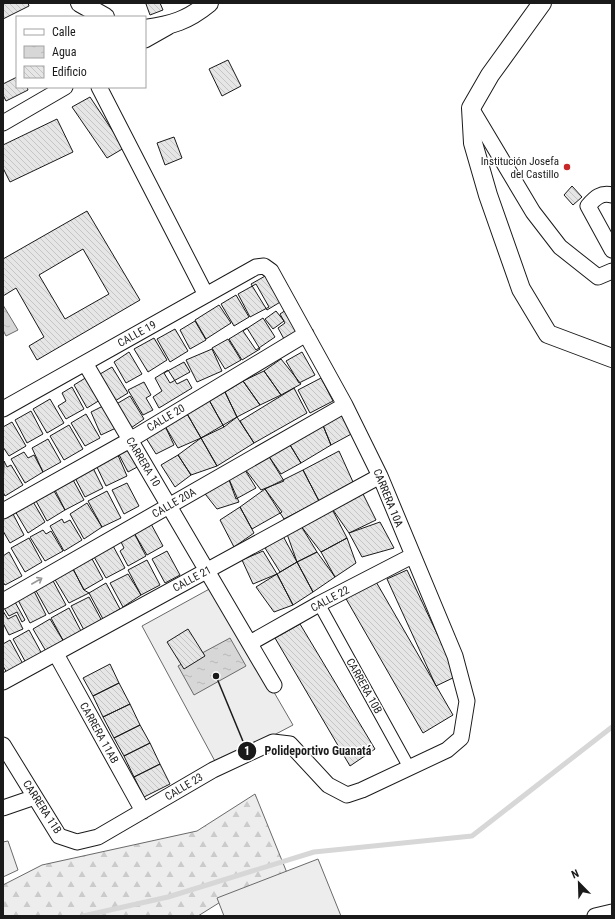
<svg xmlns="http://www.w3.org/2000/svg" width="615" height="919" font-family="'Roboto Condensed',sans-serif">
	<style>
		.forest { fill: url(#forest-firs); stroke: #6a6a6a }
		.built { fill: #ededed; stroke: #6a6a6a }
		.water { fill: url(#water-ripples); stroke: #6a6a6a }
		.lines { fill: none; stroke-linecap: round; stroke-linejoin: round }
		.stream { stroke: #d7d7d7; stroke-width: 5 }
		.building { fill: url(#building-back-hatch); stroke: #1a1a1a; fill-rule: evenodd }
		.pedestrian-casing { stroke: #1a1a1a; stroke-width: 13 }
		.minor-casing { stroke: #1a1a1a; stroke-width: 17 }
		.tertiary-casing { stroke: #1a1a1a; stroke-width: 20 }
		.pedestrian { stroke: #fff; stroke-width: 11 }
		.minor { stroke: #fff; stroke-width: 15 }
		.tertiary { stroke: #fff; stroke-width: 18 }
		.oneway { stroke: #989898 }
		.poi-dot { fill: #c62828; stroke: #fff; stroke-width: 1.5 }
		.labels { text-anchor: middle; dominant-baseline: central; stroke-width: 3; stroke-linejoin: round; paint-order: stroke }
		.poi-label { font-size: 11px; fill: #1a1a1a; stroke: #fff; text-anchor: end }
		.street-label { font-size: 11px; fill: #1a1a1a; stroke: #fff }
		.leader { fill: none; stroke: #1a1a1a; stroke-width: 1.5 }
		.callout-dot { fill: #1a1a1a; stroke: #fff; stroke-width: 1.5 }
		.mark-label { font-size: 12px; text-anchor: middle; font-weight: bold; fill: #fff }
		.callout-label { font-size: 12px; text-anchor: middle; font-weight: bold; fill: #1a1a1a; stroke: #fff; stroke-width: 3; stroke-linejoin: round; paint-order: stroke }
	</style>
	<defs>
		<pattern id="forest-firs" width="22" height="20" patternUnits="userSpaceOnUse"><rect width="22" height="20" fill="#ededed"/><path d="M5 1l3.5 6h-7zM16 11l3.5 6h-7z" fill="#cbcbcb"/></pattern>
		<pattern id="water-ripples" width="26" height="14" patternUnits="userSpaceOnUse"><rect width="26" height="14" fill="#d7d7d7"/><path d="M2 4q2-2 4 0t4 0M15 11q2-2 4 0t4 0" fill="none" stroke="#b8b8b8"/></pattern>
		<pattern id="building-back-hatch" width="6" height="6" patternUnits="userSpaceOnUse"><rect width="6" height="6" fill="#e6e6e6"/><path d="M-1 5l2 2M0 0l6 6M5-1l2 2" fill="none" stroke="#c5c5c5"/></pattern>
	</defs>
	<rect width="100%" height="100%" fill="#fff"/>
	<path class="forest" d="M255 794 298 900 222 901 198 916H3V885L42 865 197 831Z"/>
	<path class="built" d="M213 587 293 725 217 765 142 626Z
		M8 841 18 870 3 877V842Z
		M318 859 341 916H224L217 898Z"/>
	<path class="water" d="M3 305 18 330 6 336 3 330Z
		M230 638 246 666 194 695 178 666Z"/>
	<g class="lines">
		<path class="stream" d="M83 916 168 897 314 852 472 836 612 727"/>
	</g>
	<path class="building" d="M3 3H28L29 6 3 19Z
		M149 3H160L163 10 150 15 146 4Z
		M228 60 241 86 222 96 209 69Z
		M17 77V87H27L28 90 6 101 3 95V84Z
		M90 97 124 148 107 158 72 107Z
		M57 119 73 152 10 182 3 168V145Z
		M174 137 182 158 165 165 157 143Z
		M572 186 582 197 573 205 564 195Z
		M87 211 140 300 37 360 29 346 44 337 16 288 3 296V259ZM83 249 109 294 65 319 39 275Z
		M267 275 282 301 267 310 251 284Z
		M256 284 269 307 250 317 238 294Z
		M236 295 249 317 234 326 221 304Z
		M219 305 231 323 206 339 195 320Z
		M289 308 301 329 284 339 278 328 285 323 280 314Z
		M276 311 284 321 273 329 265 319Z
		M263 318 275 337 256 350 243 331Z
		M195 321 206 340 190 349 180 330Z
		M247 328 260 349 242 360 229 339Z
		M175 329 188 351 170 362 157 339Z
		M154 338 167 360 148 372 134 349Z
		M228 339 241 360 225 369 212 348Z
		M212 349 222 371 197 382 186 360Z
		M129 352 142 374 126 383 114 362Z
		M302 352 315 375 299 383 286 361Z
		M281 359 301 384 281 395 264 371Z
		M184 362 190 372 170 383 164 373Z
		M112 367 128 393 110 404 95 377Z
		M168 370 177 384 187 379 192 388 159 408 153 397 162 391 155 378Z
		M264 371 281 395 260 405 243 381Z
		M87 377 100 400 87 408 74 385Z
		M321 378 333 401 310 413 298 390Z
		M243 381 260 405 237 417 225 392Z
		M144 382 151 395 146 398 153 410 143 415 128 390Z
		M72 387 84 409 66 419 58 406 66 401 62 393Z
		M294 388 307 413 254 443 240 421Z
		M225 392 237 417 224 427 209 400Z
		M130 396 144 419 128 430 113 406Z
		M50 399 64 423 47 433 33 409Z
		M209 400 224 427 201 438 186 412Z
		M105 405 116 428 101 435 91 412Z
		M344 410 355 432 331 445 322 423Z
		M31 411 43 434 27 443 15 420Z
		M186 412 201 438 178 448 165 426Z
		M86 414 100 438 85 446 71 423Z
		M237 417 254 443 217 466 201 438Z
		M12 422 26 446 9 456 3 447V427Z
		M322 423 331 445 301 463 287 440Z
		M69 425 83 449 64 460 50 436Z
		M165 426 174 445 156 454 146 438Z
		M201 438 217 466 191 475 178 455Z
		M48 439 61 462 43 472 32 448Z
		M287 440 301 463 281 474 268 455Z
		M129 442 141 465 128 472 116 449Z
		M339 451 353 482 319 501 303 470Z
		M24 452 28 458 34 455 43 472 25 483 11 459Z
		M117 453 127 476 106 486 95 463Z
		M178 455 191 475 175 487 161 465Z
		M268 455 284 481 261 490 242 465Z
		M4 461 7 467 11 465 23 485 5 496 3 492Z
		M91 464 103 488 85 497 73 474Z
		M242 465 256 488 236 499 228 477Z
		M303 470 319 501 284 519 265 489Z
		M228 477 239 502 217 509 202 490Z
		M72 478 84 500 65 510 54 488Z
		M127 483 139 506 124 514 112 490Z
		M265 489 282 512 252 529 240 507Z
		M54 491 65 510 47 521 36 501Z
		M107 491 121 518 102 527 88 501Z
		M363 494 376 520 349 533 331 507Z
		M32 500 45 522 28 533 15 511Z
		M87 503 102 527 84 539 70 514Z
		M240 507 254 533 234 547 220 520Z
		M331 507 347 538 321 552 301 526Z
		M13 514 24 535 10 543 3 531V519Z
		M62 519 64 523 70 520 82 540 64 551 50 526Z
		M150 522 163 546 147 555 133 531Z
		M380 522 394 548 362 557 349 533Z
		M301 526 317 552 297 562 287 534Z
		M43 530 46 534 51 531 63 551 45 561 30 537Z
		M133 531 146 556 128 566 120 551 124 548 119 538Z
		M283 536 297 562 280 572 265 548Z
		M29 538 42 562 25 572 11 548Z
		M347 538 356 563 335 577 321 552Z
		M112 544 125 568 106 578 93 555Z
		M167 551 180 575 165 583 152 559Z
		M263 551 277 574 253 584 242 560Z
		M9 552 22 576 5 585 3 582V556Z
		M317 552 335 577 313 592 297 562Z
		M91 557 103 579 84 590 72 567Z
		M147 560 160 585 141 595 128 570Z
		M297 562 313 592 293 605 277 574Z
		M72 567 84 590 89 593 69 603 54 578Z
		M407 570 457 676 436 686 387 579Z
		M128 574 141 595 123 607 110 583Z
		M277 574 293 605 274 612 256 587Z
		M52 579 66 605 49 614 35 589Z
		M375 580 453 715 423 733 345 597Z
		M106 583 120 609 103 619 89 593Z
		M34 591 46 615 30 623 18 600Z
		M89 597 102 621 84 630 71 606Z
		M15 602 25 620 22 622 17 612 9 616 4 608Z
		M69 608 82 633 64 642 51 618Z
		M3 611 8 619 16 615 23 629 9 635 3 623Z
		M50 619 64 642 47 653 33 629Z
		M300 624 375 749 350 766 275 638Z
		M188 629 205 656 184 669 167 642Z
		M29 630 42 654 26 663 13 639Z
		M10 640 23 664 7 673 3 666V644Z
		M110 664 119 683 93 696 83 678Z
		M119 683 130 704 103 717 93 696Z
		M130 704 140 725 114 738 103 717Z
		M140 725 150 743 124 756 114 738Z
		M150 743 160 764 134 777 124 756Z
		M160 764 170 784 144 797 134 777Z"/>
	<g class="lines">
		<g class="pedestrian-casing">
			<path id="pedestrian" d="M319 604 410 769"/>
		</g>
		<g class="minor-casing">
			<path id="minor" d="M145 40 168 27
				M99 87 206 295
				M471 108 533 212 560 247 598 277 612 271
				M3 123 65 87
				M612 195C601 192 595 198 588 206L612 250
				M85 363 274 685
				M3 409 256 267 264 266 271 271 345 405 380 476 455 656 467 701 461 738 447 750 362 790 347 795 328 785 290 744 273 742 213 770 98 837 77 842 59 836 3 745
				M3 511 130 440 306 334
				M3 601 345 405
				M250 643 319 604 412 556
				M56 654 143 811
				M3 682 380 476
				M3 808 35 797
				M595 916 612 912"/>
		</g>
		<g class="tertiary-casing">
			<path id="tertiary" d="M80 3 105 17
				M542 3 490 75 471 108 473 143 488 195 521 289 548 334 612 358
				M145 29C172 25 187 21 209 3"/>
		</g>
		<use href="#pedestrian" class="pedestrian"/>
		<use href="#minor" class="minor"/>
		<use href="#tertiary" class="tertiary"/>
	</g>
	<defs><path id="oneway-shaft" d="M-6 0H5M1.5-3L5.5 0L1.5 3" fill="none" stroke-width="1.6" stroke-linecap="round" stroke-linejoin="round"/></defs>
	<use class="oneway" href="#oneway-shaft" transform="translate(37 581) rotate(-30)"/>
	<circle class="poi-dot" cx="567" cy="167" r="4"/>
	<g class="labels">
		<g class="poi-label">
			<text x="559" y="161">Institución Josefa<tspan x="559" dy="13">del Castillo</tspan></text>
		</g>
		<g class="street-label">
			<text transform="translate(137 334) rotate(-29)">CALLE 19</text>
			<text transform="translate(166 418) rotate(-31)">CALLE 20</text>
			<text transform="translate(143 462) rotate(59)">CARRERA 10</text>
			<text transform="translate(388 498) rotate(68)">CARRERA 10A</text>
			<text transform="translate(174 503) rotate(-30)">CALLE 20A</text>
			<text transform="translate(192 579) rotate(-28)">CALLE 21</text>
			<text transform="translate(330 599) rotate(-28)">CALLE 22</text>
			<text transform="translate(364 686) rotate(61)">CARRERA 10B</text>
			<text transform="translate(99 733) rotate(61)">CARRERA 11AB</text>
			<text transform="translate(184 787) rotate(-31)">CALLE 23</text>
			<text transform="translate(42 807) rotate(57)">CARRERA 11B</text>
		</g>
	</g>
	<path class="leader" d="M216 676L247 751"/>
	<g class="callout-dot">
		<circle cx="216" cy="676" r="4"/>
		<circle cx="247" cy="751" r="10"/>
	</g>
	<g class="mark-label">
		<text x="247" y="755">1</text>
	</g>
	<g class="callout-label">
		<text x="318" y="755">Polideportivo Guanatá</text>
	</g>
	<rect width="615" height="919" fill="none" stroke="#1a1a1a" stroke-width="8"/>
	<rect x="16" y="16" width="130" height="72" fill="#ffffff" stroke="#a3a3a3"/>
	<rect x="24" y="29" width="20" height="6" fill="#ffffff" stroke="#a3a3a3"/>
	<text x="52" y="36" font-size="12" fill="#1a1a1a">Calle</text>
	<rect x="24" y="46" width="20" height="12" fill="url(#water-ripples)" stroke="#a3a3a3"/>
	<text x="52" y="56" font-size="12" fill="#1a1a1a">Agua</text>
	<rect x="24" y="66" width="20" height="12" fill="url(#building-back-hatch)" stroke="#a3a3a3"/>
	<text x="52" y="76" font-size="12" fill="#1a1a1a">Edificio</text>
	<g transform="translate(579 883) rotate(337)" stroke="#ffffff" stroke-width="3" paint-order="stroke">
	<path d="M0-3L7 15L0 10L-7 15Z" fill="#1a1a1a"/>
	<text y="-6" font-size="11" font-weight="bold" text-anchor="middle" fill="#1a1a1a">N</text>
	</g>
</svg>
